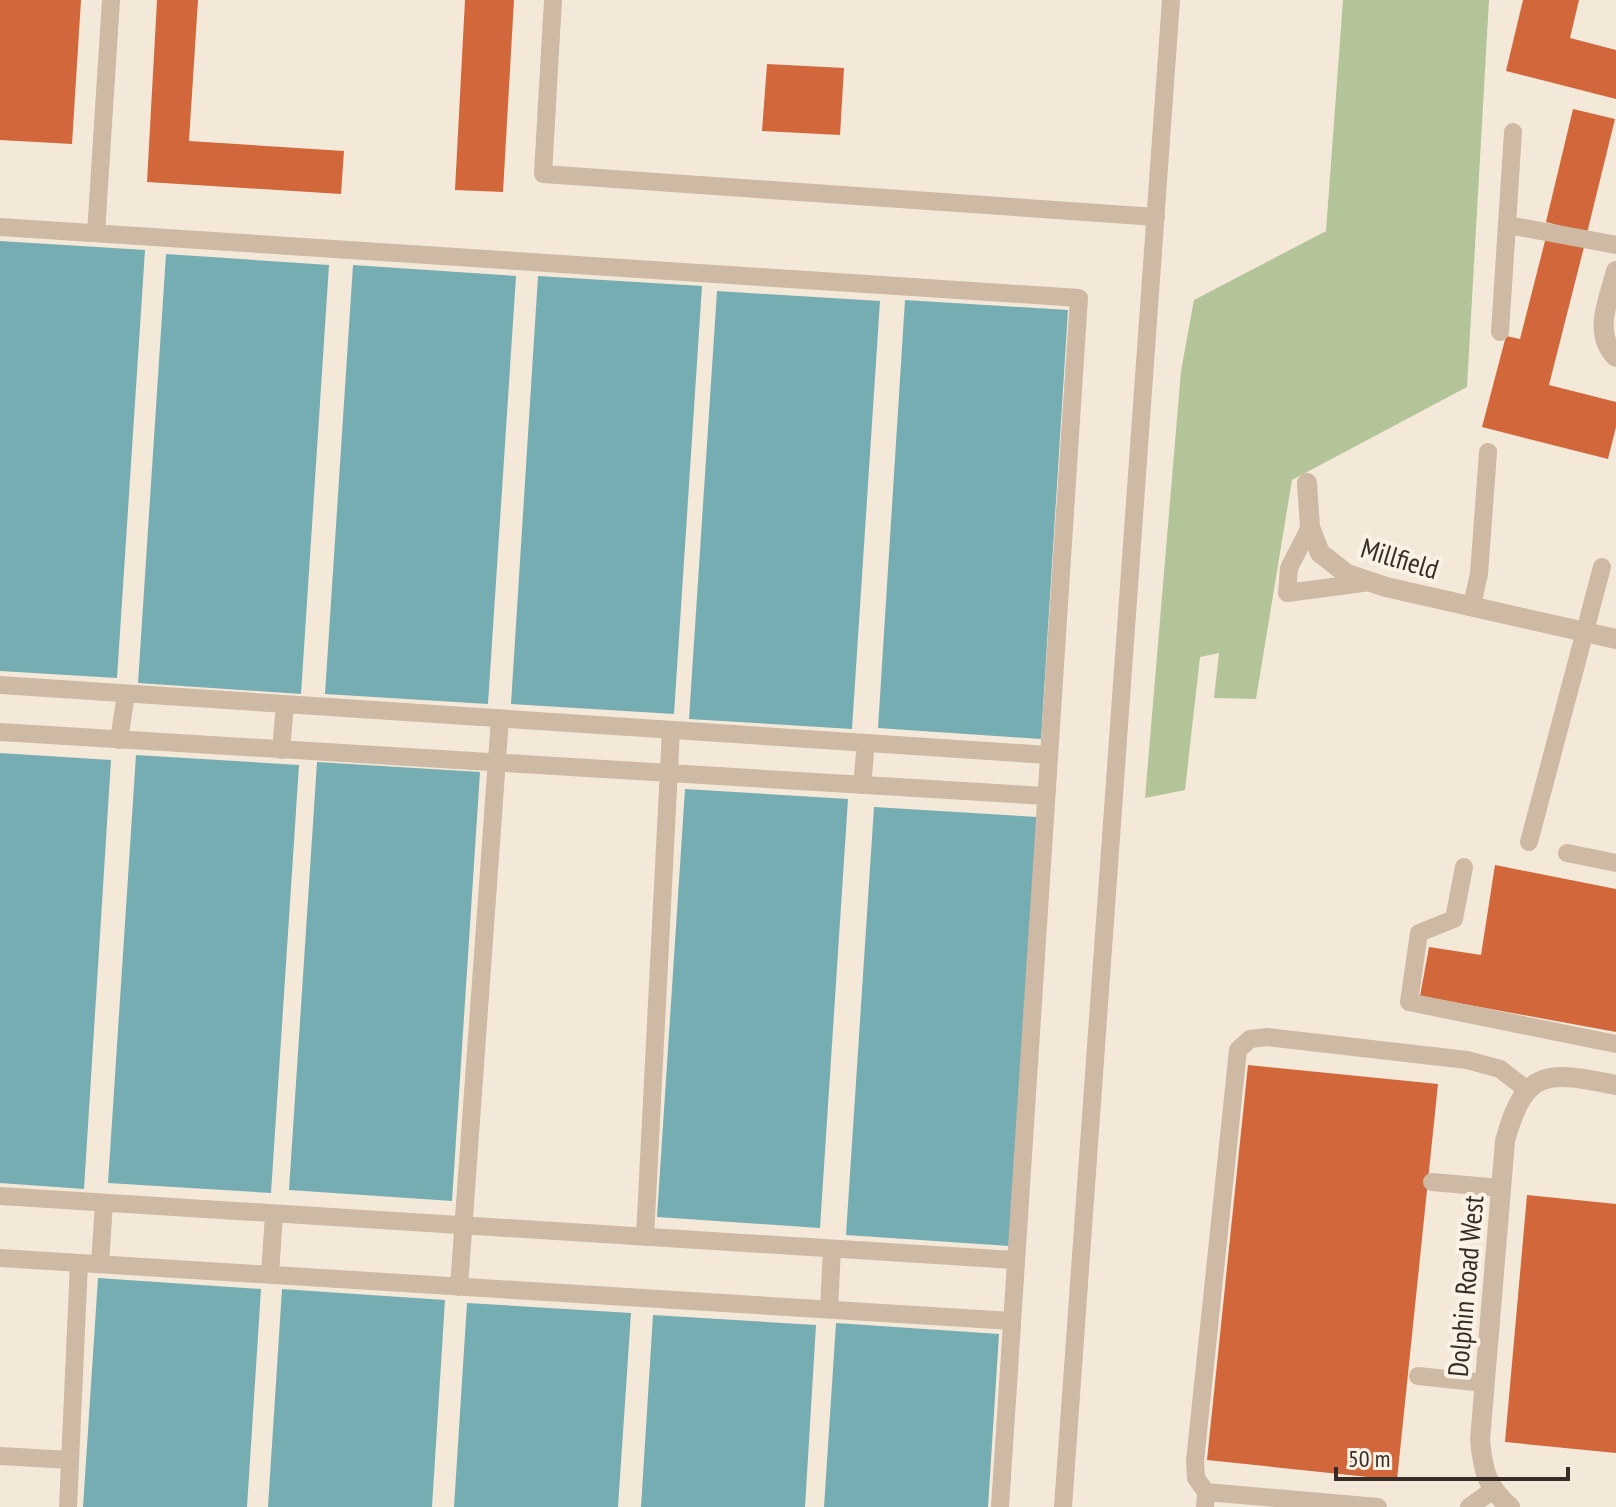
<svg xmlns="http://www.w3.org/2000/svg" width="1616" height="1507" font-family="'PT Sans Narrow',sans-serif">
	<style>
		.green { fill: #b3c498 }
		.water { fill: #75adb3 }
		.building { fill: #d1673a }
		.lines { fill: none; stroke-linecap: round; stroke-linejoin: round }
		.lane { stroke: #cdb9a4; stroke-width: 18 }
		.street { stroke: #cdb9a4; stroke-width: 20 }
		.labels { text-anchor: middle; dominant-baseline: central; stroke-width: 8; stroke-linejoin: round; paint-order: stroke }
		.street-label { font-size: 28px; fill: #372d26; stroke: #fbf2e6 }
	</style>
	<rect width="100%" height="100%" fill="#f4e9d9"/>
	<path class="green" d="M1343 0H1489L1467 387 1292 480 1256 699 1214 698 1219 653 1200 657 1185 790 1145 798 1181 371 1194 300 1326 231Z"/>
	<path class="water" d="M0 241 145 250 117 678 0 671Z
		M166 254 329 265 301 694 138 683Z
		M353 265 516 276 488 704 325 694Z
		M538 276 702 286 674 714 511 704Z
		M717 291 880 301 852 729 689 719Z
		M905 300 1068 310 1041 739 878 728Z
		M0 753 111 760 84 1189 0 1183Z
		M136 755 299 765 271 1193 108 1183Z
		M317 762 480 772 452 1201 289 1190Z
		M685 789 848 799 820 1228 657 1217Z
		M874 807 1037 817 1009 1246 846 1235Z
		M98 1278 261 1289 247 1507H83Z
		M282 1289 445 1300 432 1507H268Z
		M467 1303 631 1313 618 1507H454Z
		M653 1315 816 1325 805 1507H641Z
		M836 1323 999 1334 988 1507H824Z"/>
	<path class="building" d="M0 0H81L72 144 0 140Z
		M157 0H198L189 141 344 151 341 194 147 182Z
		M465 0H514L503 192 455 190Z
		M1523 0H1579L1570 38 1616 50V99L1506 71Z
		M767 64 844 68 840 135 762 131Z
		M1573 109 1615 119 1587 233 1546 222Z
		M1546 237 1584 247 1549 385 1616 402V427L1608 459 1482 427 1506 336 1520 339Z
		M1495 865 1616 889V1032L1420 996 1429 947 1481 955Z
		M1248 1065 1438 1084 1397 1480 1207 1460Z
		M1527 1195 1616 1204V1453L1505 1442Z"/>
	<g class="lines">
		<path class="lane" d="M553 0 543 174 1156 217
			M1508 225 1616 245
			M0 227 1079 298 1000 1507
			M96 233 111 0
			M1500 332 1513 132
			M1310 527 1289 568 1287 593 1370 582
			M1472 605 1479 574 1488 452
			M0 685 1048 755
			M0 732 1045 796
			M119 740 126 694
			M281 750 285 704
			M862 785 866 743
			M1529 842 1602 567
			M1567 853 1616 863
			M1464 867 1454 919 1419 933 1409 1002 1616 1044
			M1432 1182 1501 1188
			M0 1196 1014 1260
			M645 1237 671 730
			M0 1258 1012 1321
			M100 1264 104 1203
			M270 1275 274 1214
			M459 1287 500 718
			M829 1309 832 1249
			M1418 1376 1485 1383
			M0 1456 70 1460
			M1206 1492 1196 1478 1195 1461 1238 1050 1250 1039 1267 1037 1467 1060 1500 1069 1526 1089
			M68 1507 79 1263
			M1063 1507 1171 0
			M1205 1507 1206 1492 1378 1507
			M1469 1507 1492 1491"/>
		<path class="street" d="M1616 271C1609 299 1592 333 1616 357
			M1307 483 1310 527 1320 553 1347 574 1386 587 1616 639
			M1510 1507C1486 1486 1483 1470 1480 1440L1505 1141C1525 1067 1548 1071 1616 1085"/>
	</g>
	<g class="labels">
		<g class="street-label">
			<text transform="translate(1400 558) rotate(17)">Millfield</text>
			<text transform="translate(1465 1286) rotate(-85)">Dolphin Road West</text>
		</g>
	</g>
	<path d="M1336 1467v12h232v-12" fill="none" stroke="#372d26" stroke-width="4"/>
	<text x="1348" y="1467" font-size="24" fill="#372d26" stroke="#fbf2e6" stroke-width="6" paint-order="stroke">50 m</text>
</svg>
